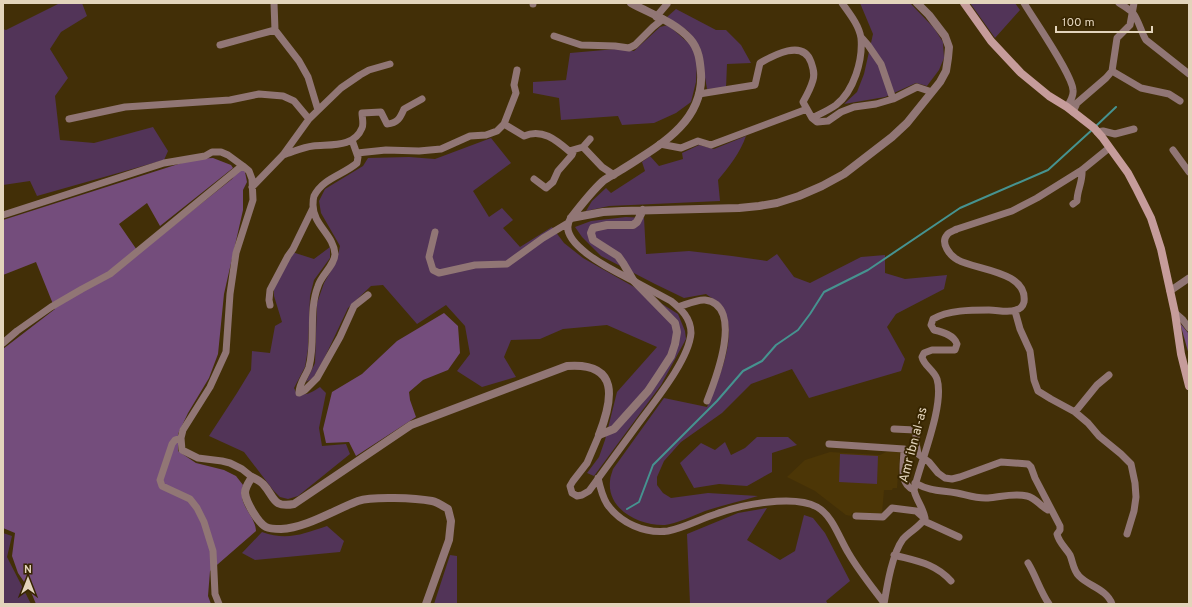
<svg xmlns="http://www.w3.org/2000/svg" width="1192" height="607" font-family="Overpass,sans-serif">
	<style>
		.built { fill: #4c3606 }
		.green { fill: #523458 }
		.forest { fill: #744d7c }
		.lines { fill: none; stroke-linecap: round; stroke-linejoin: round }
		.stream { stroke: #469390; stroke-width: 2 }
		.minor { stroke: #917675; stroke-width: 7 }
		.tertiary { stroke: #917675; stroke-width: 8 }
		.secondary { stroke: #c69c9b; stroke-width: 8 }
		.labels { text-anchor: middle; dominant-baseline: central; stroke-width: 4; stroke-linejoin: round; paint-order: stroke }
		.street-label { font-size: 13px; fill: #e3d4bb; stroke: #372500 }
	</style>
	<rect width="100%" height="100%" fill="#422f07"/>
	<path class="built" d="M830 452 880 455 886 452H900L897 488H893L892 490H884L882 514 852 513 851 516 846 515 815 491 787 477 805 460Z"/>
	<path class="green" d="M60 3H82L87 16 61 32 50 49 68 78 55 96 60 140 94 143 153 127 168 151 164 160 37 196 30 181 3 185V29L6 30Z
		M860 3H910L934 28 943 42 944 58 939 70 927 86 916 83 885 97 844 104 857 92 864 74 873 34Z
		M970 3H1015L1020 10 995 38Z
		M676 9 716 30H726L741 45 751 63 727 64 726 88 707 89 700 48 688 31 667 17Z
		M668 25 693 47 697 63 696 82 691 102 676 113 654 123 622 125 618 116 561 120 559 98 533 93V82L566 80 570 53 616 49 634 51 660 27Z
		M746 136C740 153 729 167 718 180L720 201 609 206 586 211 592 201 606 188 611 193 645 171 642 162 650 156 659 166 683 159 682 153 699 145 714 149Z
		M491 138 511 163 473 191 489 217 502 208 513 220 503 228 520 247 552 227 564 243 583 258 643 292 678 314 685 331 686 339 661 385 594 476 587 473 599 457 605 440 617 392 657 347 607 325 563 329 540 339 511 340 504 357 516 377 482 387 457 371 470 354 465 326 446 305 417 324 383 285 371 286 348 308 323 361 313 378 306 382 315 363 317 303 324 283 337 260 340 246 321 213 319 201 325 189 363 166 368 158 409 157 435 159Z
		M626 217 644 218 646 254 689 251 732 256 767 261 777 254 794 277 810 283 861 257 885 255V273L905 279 947 275 944 289 896 314 887 327 905 359 901 371 809 398 792 369 751 384 722 413 681 442 664 461 657 477V485L663 493 671 498 708 493 758 496C741 501 723 505 705 511 695 515 675 524 665 525 640 526 607 510 610 481 610 477 612 473 613 469L664 398 707 407C718 380 739 336 723 308 720 302 711 298 706 294L684 298 655 284 601 256 582 237 575 227 591 221Z
		M330 247V258L314 280 310 296 308 349 305 367 294 388 297 394C307 396 312 392 320 387L326 393 319 428 322 446 346 444 350 454 298 496 288 499 280 497 273 490 244 452 209 436 237 393 251 370 252 351 270 353 275 326 282 322 274 296V280L289 251 314 259Z
		M757 437H788L797 445 772 453V472L747 486 719 484 694 488 680 463 701 443 715 450 725 442 731 455 745 448Z
		M840 454 878 456 877 484 839 482Z
		M767 508 747 540 780 560 795 551 804 515 813 518 825 533 850 581 826 601 828 604H690L687 534 738 513Z
		M327 526 344 541 340 552 255 560 242 553 262 532C287 541 303 534 327 526Z
		M3 533 12 536 7 557 31 604H3Z
		M450 555 457 556V604H434Z"/>
	<path class="forest" d="M213 158 231 165 233 168 160 226 147 203 119 224 139 253 232 179 240 168 245 172 247 182 243 190V210L224 294 218 354 209 378 188 413 178 434V451L196 463 224 470 236 476 243 485C237 506 255 514 256 531L210 571 208 596 211 604H36L31 592 18 573 12 556 15 533 3 528V349L55 309 36 262 3 275V220L194 159Z
		M444 313 458 326 460 353 448 370 423 380 409 392 410 400 416 417 356 456 349 442 326 443 323 429 332 392 362 374 397 341Z
		M1180 323 1189 334V355Z"/>
	<g class="lines">
		<path class="stream" d="M1096 126 1116 107
			M627 509 639 502 653 465 717 401 743 371 762 361 776 345 798 330 810 314 824 292 868 270 960 208 1048 170 1093 129"/>
		<path class="minor" d="M274 3 275 30 299 61 308 77 318 110
			M1024 3C1034 20 1072 74 1073 90 1074 96 1070 102 1067 107
			M1119 3C1124 6 1129 9 1133 13 1139 21 1141 32 1146 40L1189 74
			M533 4V3
			M656 17 667 4
			M554 36 581 45 615 46 629 48 635 45 653 27 663 19
			M861 37 868 45 881 64 893 99
			M220 45 275 30
			M1112 71 1141 88 1169 94 1180 101
			M699 94 755 85 760 63C774 55 803 39 811 62 813 68 815 73 813 80 811 87 807 95 803 102L812 118 817 122 828 121 841 112 854 107 876 104 893 99 917 87 932 92
			M1073 112 1077 103 1106 78 1112 71 1117 38 1130 25 1134 3
			M812 118C820 114 829 110 836 105 854 91 863 60 861 38 859 25 849 13 842 3
			M69 119 125 107 230 100 259 94 283 96 294 101 309 119
			M504 124 524 136C542 128 556 140 569 151L583 147 602 167 614 175
			M1097 132 1103 131 1115 134 1134 129
			M352 140 358 157 357 163C343 175 323 178 314 196 313 199 313 202 313 205 313 225 334 235 335 254 335 265 321 275 318 286 308 312 316 341 309 367 306 376 299 383 299 393L305 390 317 378 340 337 354 306 368 295
			M660 144 681 148 698 141 711 145 807 109
			M583 147 590 139
			M1173 150 1189 172
			M357 153 386 150 419 151 441 149 470 136 486 135 497 131 504 124 516 93 514 85 517 70
			M283 155C293 152 303 147 313 146 330 144 354 148 362 128 364 124 362 117 362 113L381 112 387 124C398 123 400 118 404 109L422 99
			M534 179 546 188 553 182 558 171 572 155 574 150
			M252 187 283 155 309 119 341 88 360 75 369 70 390 64
			M1073 204 1077 201C1077 190 1083 182 1082 170
			M3 215 164 163 205 156 212 152H221L228 155 243 166
			M571 218C553 242 616 272 632 280 645 287 658 294 671 301 681 309 691 318 691 333 689 360 654 402 638 424 622 446 606 468 589 491L582 495 577 496 572 493 570 486 573 481 587 463 599 435
			M435 232 429 257 433 270 439 273 475 265 507 264 543 238 568 223
			M1170 291 1189 278
			M270 305 269 300 270 290 288 256 293 249 313 208
			M678 307C685 305 698 299 705 300 745 305 715 381 707 401
			M1015 311 1020 329 1030 351 1034 380 1038 391 1051 399 1075 412 1088 423 1099 436 1121 454 1131 464 1135 483 1136 497 1134 511 1127 534
			M1175 313 1183 320 1189 328
			M3 343 17 331 51 307 82 289 110 274 238 169 243 166 249 171 252 179 253 200 236 253 230 294 226 352 210 387 183 430 181 438 182 450 198 458 222 461 230 463 242 469 252 477
			M1075 412 1097 385 1109 375
			M894 429 915 430 916 431V443L918 454 929 462 938 473 945 478 952 479 960 477 1001 462 1028 464 1031 467 1035 478 1060 526V530L1057 534C1059 543 1066 548 1070 555 1073 562 1073 570 1079 576 1088 586 1107 589 1112 604
			M181 438 175 440 172 444 160 480 162 486 190 499 197 508 204 522 213 551 215 594 219 604
			M829 444 904 449C904 463 898 484 914 490
			M598 478C600 487 602 496 607 504 620 523 645 534 668 531 684 528 700 519 716 514 740 505 793 494 817 507 833 516 839 538 849 554 859 571 872 587 884 603
			M915 483C932 492 940 490 957 493 967 495 977 499 988 498 1001 497 1013 493 1027 496 1036 498 1040 506 1048 510L1051 509
			M856 516 883 517 892 508 916 511 925 519
			M924 521 959 537
			M894 555C916 561 935 563 951 581
			M1028 563C1036 576 1040 591 1049 604
			M884 604C887 586 892 554 903 539 910 531 920 527 925 518 923 507 916 500 914 490 920 463 945 405 937 379 934 370 924 366 922 357L924 353 932 350H955L957 344C954 335 943 332 934 330L931 325 933 319C948 310 971 310 989 310 998 310 1008 313 1016 310 1020 309 1023 306 1024 302 1028 271 976 270 958 260 950 256 940 243 947 235 949 232 953 231 957 229L1012 211 1037 198 1082 170 1109 148"/>
		<path class="tertiary" d="M571 218 603 212 622 211 739 208 759 206 777 203 799 196 822 186 844 174 892 137 907 123 940 82 946 71 948 58 949 47 945 36 929 15 917 3
			M571 218C581 205 591 192 603 181 608 177 615 174 621 170 657 147 704 123 701 73 700 61 699 49 690 39 675 22 651 14 631 3
			M599 435 614 429 648 391 660 373 671 356 675 344 677 332 675 323 633 280 623 263 618 256 593 240 591 233 593 228 607 225H633L637 222 643 210
			M426 604 449 540 451 521 448 509C443 506 437 502 432 501 416 498 372 496 358 501 334 510 306 528 281 529 276 529 270 529 266 527 258 523 246 502 245 493 245 487 249 482 252 477 256 479 260 481 263 484 275 497 272 508 294 504L411 425 567 366C620 362 613 399 599 435"/>
		<path class="secondary" d="M964 3 991 41 1021 73 1049 96 1067 107 1094 128 1102 137 1128 173 1137 190 1151 218 1161 249 1175 313 1181 354 1189 386"/>
	</g>
	<g class="labels">
		<g class="street-label">
			<text transform="translate(914 445) rotate(-75)">Amr ibn al-as</text>
		</g>
	</g>
	<rect width="1192" height="607" fill="none" stroke="#e3d4bb" stroke-width="8"/>
	<g transform="translate(28 579)" stroke="#372500" stroke-width="3" paint-order="stroke">
	<path d="M0-3L7 15L0 10L-7 15Z" fill="#e3d4bb"/>
	<text y="-6" font-size="11" font-weight="bold" text-anchor="middle" fill="#e3d4bb">N</text>
	</g>
	<path d="M1056 26v6h96v-6" fill="none" stroke="#e3d4bb" stroke-width="2"/>
	<text x="1062" y="26" font-size="12" fill="#e3d4bb" stroke="#372500" stroke-width="3" paint-order="stroke">100 m</text>
</svg>
